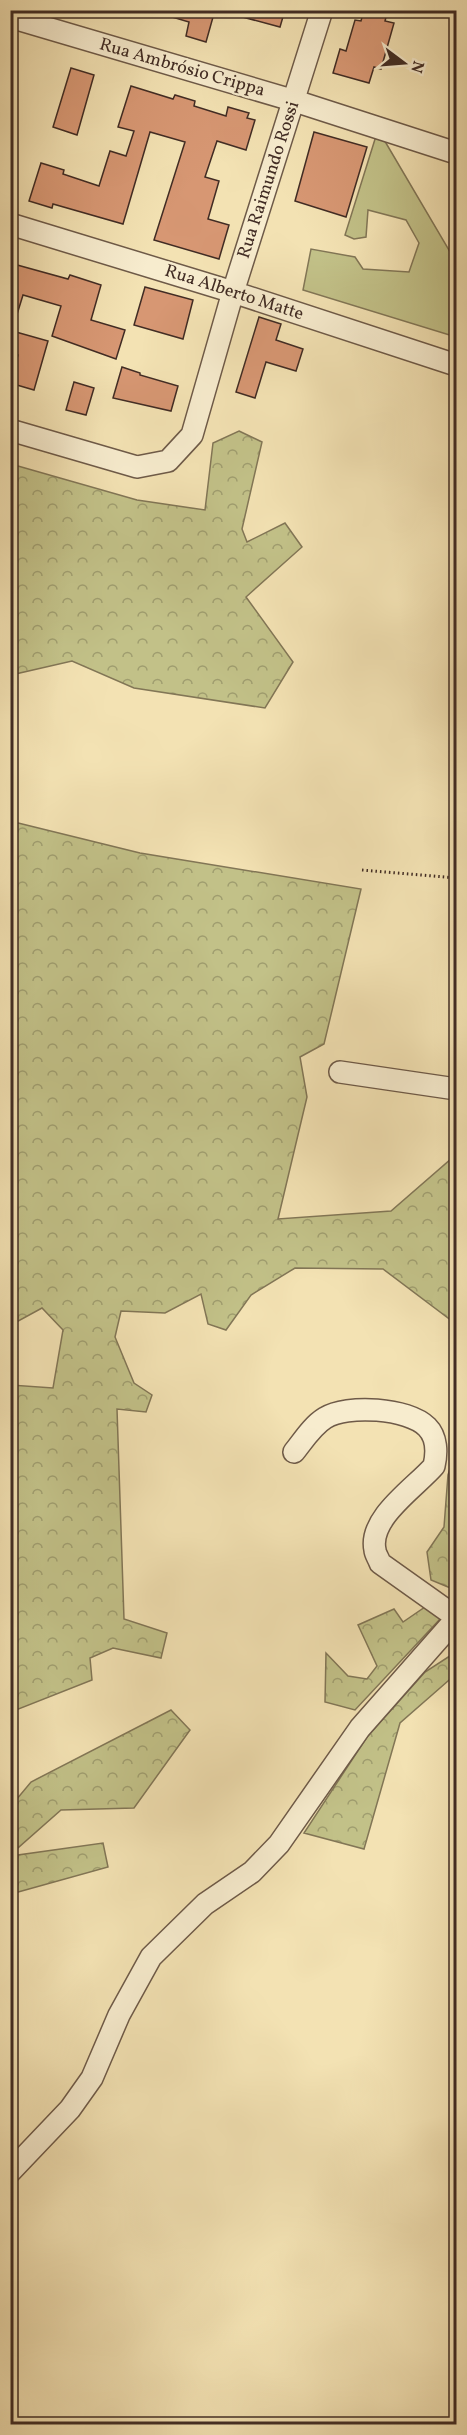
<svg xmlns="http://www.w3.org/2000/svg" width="467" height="2435" font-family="Vollkorn,serif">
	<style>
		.grass { fill: #c2c188; stroke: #827656; stroke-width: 1.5 }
		.forest { fill: url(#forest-crowns); stroke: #827656; stroke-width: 1.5 }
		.building { fill: #d79773; stroke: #412c24; stroke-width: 1.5 }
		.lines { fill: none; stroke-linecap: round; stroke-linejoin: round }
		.minor-casing { stroke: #6e5a48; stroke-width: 24 }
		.path { stroke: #412c24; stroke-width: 3; stroke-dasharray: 1.5 3; stroke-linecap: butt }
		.minor { stroke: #f7ecce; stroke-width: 21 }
		.labels { text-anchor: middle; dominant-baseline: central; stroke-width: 4.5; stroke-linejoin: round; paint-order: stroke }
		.street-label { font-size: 18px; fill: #412c24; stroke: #f7ecce }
	</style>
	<defs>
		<pattern id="forest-crowns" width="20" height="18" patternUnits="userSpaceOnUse" patternTransform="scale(1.5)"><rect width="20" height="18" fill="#c2c188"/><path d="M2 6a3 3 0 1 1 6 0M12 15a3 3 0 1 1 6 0" fill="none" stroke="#9f9d6f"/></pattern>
	</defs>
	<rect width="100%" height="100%" fill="#f3e2b3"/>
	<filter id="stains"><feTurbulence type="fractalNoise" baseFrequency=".00333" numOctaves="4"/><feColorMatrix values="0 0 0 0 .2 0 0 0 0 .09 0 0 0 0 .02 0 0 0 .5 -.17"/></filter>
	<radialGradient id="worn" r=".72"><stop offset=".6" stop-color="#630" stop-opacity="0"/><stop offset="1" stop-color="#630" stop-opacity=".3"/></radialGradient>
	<path class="grass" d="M376 136 383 138 456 262V337L303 290 311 249 355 257 363 269 409 272 419 243 406 220 368 210 366 237 354 239 345 235Z"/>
	<path class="forest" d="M239 431 262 442 242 529 247 542 285 523 302 547 246 597 293 662 265 708 134 688 72 661 11 675V464L137 500 205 510 213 443Z
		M10 821 140 853 361 889 324 1044 300 1057 307 1097 278 1219 391 1211 451 1159 456 1157V1324L383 1269 295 1268 251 1295 226 1330 208 1324 201 1294 165 1313 121 1311 115 1337 134 1383 152 1395 146 1412 117 1409 124 1619 167 1633 161 1658 113 1648 90 1658 92 1680 11 1712V1385L53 1388 63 1330 42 1308 11 1325Z
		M456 1450V1586L453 1589 431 1580 427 1552 444 1527 448 1475Z
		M428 1605 441 1618 355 1710 325 1702 326 1653 348 1676 367 1679 377 1666 358 1625 394 1609 403 1622Z
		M456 1652V1674L400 1723 364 1849 304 1833 367 1737 425 1672Z
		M171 1710 190 1730 134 1808 61 1810 11 1854V1806L31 1782Z
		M103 1843 108 1867 11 1894V1856Z"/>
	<path class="building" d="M163 10H215L206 42 186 36 189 22 162 14Z
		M236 10H285L280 27 235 15Z
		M364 10H388L385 21 394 23 381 69 374 67 369 83 333 73 340 49 346 51 355 20 361 21Z
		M71 68 94 75 77 135 53 127Z
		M131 86 173 99 175 95 195 101 194 106 226 116 228 107 249 113 247 118 255 120 246 150 217 141 205 177 219 181 208 219 229 225 219 259 154 240 185 142 150 132 123 224 53 204 52 208 29 201 41 163 64 170 63 174 99 186 110 151 126 156 134 131 118 127Z
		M314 132 367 147 346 217 295 201Z
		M10 263 68 279 70 275 101 285 91 320 125 330 116 359 52 336 61 306 23 295 14 324 10 323Z
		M145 287 193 300 183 339 134 325Z
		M259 317 281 324 276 340 303 349 296 371 266 362 255 398 236 392Z
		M16 332 48 341 34 390 10 383 18 355 10 353Z
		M122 367 140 373V375L178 386 171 411 113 398Z
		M74 382 94 388 86 415 66 410Z"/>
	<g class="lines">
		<g class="minor-casing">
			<path id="minor" d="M10 17 295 101 456 153
				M10 224 233 292 456 365
				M10 430 137 467 168 461 192 435 233 292 322 10
				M340 1072 456 1089
				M294 1452C303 1441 312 1426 325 1418 347 1404 408 1408 427 1427 437 1437 437 1453 434 1466 416 1487 368 1518 375 1550 375 1554 379 1559 380 1563L456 1617
				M10 2172 70 2109 92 2078 119 2015 151 1957 205 1904 252 1872 279 1844 360 1728 456 1619"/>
		</g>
		<path class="path" d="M362 870 456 878"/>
		<use href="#minor" class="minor"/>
	</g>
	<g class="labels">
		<g class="street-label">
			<text transform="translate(182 68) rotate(16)">Rua Ambrósio Crippa</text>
			<text transform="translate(269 180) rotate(-72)">Rua Raimundo Rossi</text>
			<text transform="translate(234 293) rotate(18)">Rua Alberto Matte</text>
		</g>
	</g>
	<rect width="467" height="2435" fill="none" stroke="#f3e2b3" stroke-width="36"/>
	<rect x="12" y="12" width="443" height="2411" fill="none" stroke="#412c24" stroke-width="3"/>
	<rect x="18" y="18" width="431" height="2399" fill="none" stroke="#412c24" stroke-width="1.5"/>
	<g transform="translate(404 63) rotate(106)" stroke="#f7ecce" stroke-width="4.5" paint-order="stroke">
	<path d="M0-4.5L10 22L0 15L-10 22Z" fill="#412c24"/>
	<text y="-9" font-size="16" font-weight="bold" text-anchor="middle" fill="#412c24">N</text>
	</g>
	<rect width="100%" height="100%" filter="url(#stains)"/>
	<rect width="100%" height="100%" fill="url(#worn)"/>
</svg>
